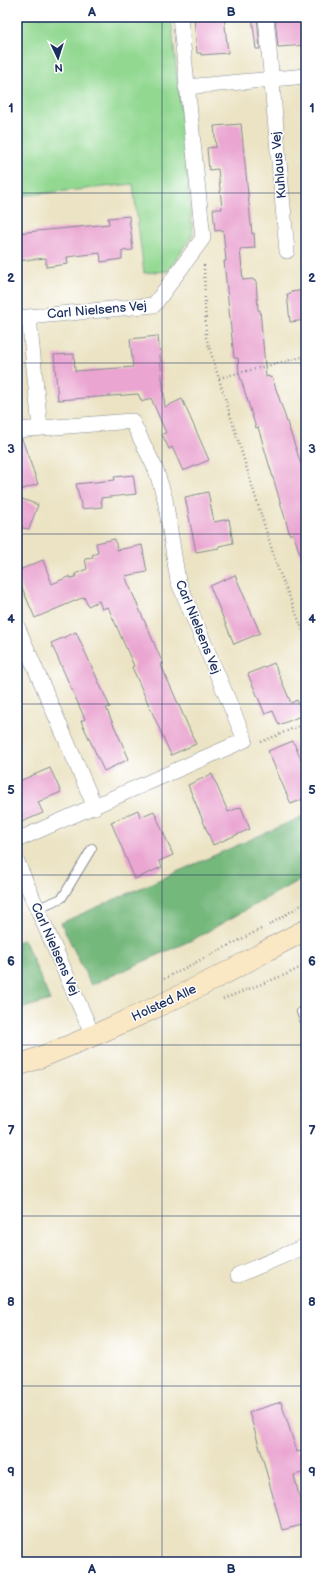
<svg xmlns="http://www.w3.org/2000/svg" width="323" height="1579" font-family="'Balsamiq Sans',sans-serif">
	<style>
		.green { fill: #92d891; stroke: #568478 }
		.forest { fill: #75b87b; stroke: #48746c }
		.building { fill: #eaa5d1 }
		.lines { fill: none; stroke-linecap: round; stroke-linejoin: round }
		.lane-casing { stroke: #838990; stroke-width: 10 }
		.street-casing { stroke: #838990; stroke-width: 16 }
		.secondary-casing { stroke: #838990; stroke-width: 22 }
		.path { stroke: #838990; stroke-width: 2.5; stroke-dasharray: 1 3; stroke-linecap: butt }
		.lane { stroke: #fff; stroke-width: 8 }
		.street { stroke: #fff; stroke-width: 15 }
		.secondary { stroke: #fae7c3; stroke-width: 21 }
		.grid { fill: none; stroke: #1b2f5e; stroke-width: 1; stroke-opacity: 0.55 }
		.labels { text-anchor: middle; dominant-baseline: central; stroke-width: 3; stroke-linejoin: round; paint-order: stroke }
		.street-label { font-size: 13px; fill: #1b2f5e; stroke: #fff }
		.neatline { fill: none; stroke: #1b2f5e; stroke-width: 1.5 }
		.grid-label { font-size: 13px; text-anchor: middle; font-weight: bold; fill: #1b2f5e }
	</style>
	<rect width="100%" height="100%" fill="#fff"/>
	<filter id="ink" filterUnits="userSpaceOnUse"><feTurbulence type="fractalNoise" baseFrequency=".025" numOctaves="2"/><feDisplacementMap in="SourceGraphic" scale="8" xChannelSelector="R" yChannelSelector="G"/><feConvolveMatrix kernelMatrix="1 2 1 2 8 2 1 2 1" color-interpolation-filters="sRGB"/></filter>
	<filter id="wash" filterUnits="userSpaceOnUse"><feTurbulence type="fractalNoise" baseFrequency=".012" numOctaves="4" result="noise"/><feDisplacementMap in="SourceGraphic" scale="16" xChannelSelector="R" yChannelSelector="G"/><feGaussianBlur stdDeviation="0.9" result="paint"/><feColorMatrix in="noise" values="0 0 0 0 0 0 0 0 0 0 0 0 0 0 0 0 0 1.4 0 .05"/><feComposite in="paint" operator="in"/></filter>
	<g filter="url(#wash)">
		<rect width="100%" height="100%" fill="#ebe3c3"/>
		<path class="green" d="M17 17H171L193 234 168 271 144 273 133 184 17 196Z"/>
		<path class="forest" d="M306 815V876L194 939 91 985 61 923Z
			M24 939 50 1000 17 1010V942Z"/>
		<g id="blocks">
			<path class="building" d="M194 17H224L228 53 201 55V53H197Z
				M252 17H257L260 49H256Z
				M275 17H306V45L278 47Z
				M241 124 252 234 254 233 255 248 240 249 243 280 253 279 254 281H256L258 310H260L266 377 269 376 270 378 272 377 305 476 304 477 306 485V563H303L293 533 290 535 258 427 256 428 239 373 238 358H234L224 261H226L223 230 215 231 213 209H222L218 169 209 170 207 148 216 147 214 126Z
				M129 216 133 250 122 251V259L101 262 100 253 67 257 68 264 46 267V258L17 261V233L109 224 108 218Z
				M306 290V320L290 322 287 294H290V292Z
				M158 336 165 407 182 399 209 460 183 471 172 447 169 449 162 434 166 433 151 398 142 402 138 394 58 400 54 355 74 354 75 371 133 367 130 339Z
				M17 439H22L38 484 17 491Z
				M133 475 136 494 101 498 102 507 82 509 76 484 115 480 114 477Z
				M208 492 214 522 229 519 233 543 219 546V548L196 552 185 497Z
				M17 497 38 505 29 529 17 527Z
				M115 539 117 550 142 545 147 572 125 576 163 664 161 665 196 744 171 755 132 667 134 666 108 607 102 609 99 601 88 606 84 597 35 618 17 576V571L43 560 52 584 70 576V578L76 577 75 574 87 569 85 559 93 558 92 555 98 553 96 543Z
				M235 575 260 633 234 644 210 586Z
				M76 632 110 707 106 708 129 759 104 771 81 721 85 719 51 643Z
				M274 663 291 703 297 700 303 715 279 725 273 711 265 714 248 674Z
				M293 741 306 771V798L291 804 268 751Z
				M50 768 61 792 38 802 43 813 17 824V782Z
				M212 774 228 812 241 807 250 829 213 845 188 785Z
				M138 810 140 817 154 811 173 855 159 861 162 867 135 879 111 822Z
				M281 1402 297 1452 306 1450V1472L294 1475 306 1524 282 1530 261 1452 249 1412Z"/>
		</g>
	</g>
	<g filter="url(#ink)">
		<use href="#blocks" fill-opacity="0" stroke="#838990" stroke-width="1"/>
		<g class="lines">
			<g class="lane-casing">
				<path id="lane" d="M38 908 62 898 92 848
					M301 1012 306 1026"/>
			</g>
			<g class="street-casing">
				<path id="street" d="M266 17 287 251
					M186 87 306 76
					M29 317 40 428
					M17 318 154 305 203 238 180 17
					M17 430 132 421 156 470 165 499 178 581 245 740 17 840
					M17 626 95 807
					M17 862 93 1036
					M238 1275 306 1246"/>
			</g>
			<g class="secondary-casing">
				<path id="secondary" d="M17 1066C86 1041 154 1009 220 976 249 961 277 944 306 930"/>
			</g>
			<path class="path" d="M204 265 206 337 277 566 306 638
				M219 378 306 356
				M261 742 306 723
				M269 925 306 902
				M164 979 173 974 263 928
				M223 999 287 974 306 965"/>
			<use href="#lane" class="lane"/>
			<use href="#street" class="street"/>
			<use href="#secondary" class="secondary"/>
		</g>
	</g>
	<path class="grid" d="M162 17V1562M17 193H306M17 363H306M17 534H306M17 704H306M17 875H306M17 1045H306M17 1216H306M17 1386H306"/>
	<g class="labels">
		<g class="street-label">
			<text transform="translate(279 165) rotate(-95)">Kuhlaus Vej</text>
			<text transform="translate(97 310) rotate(-5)">Carl Nielsens Vej</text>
			<text transform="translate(198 627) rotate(68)">Carl Nielsens Vej</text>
			<text transform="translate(55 949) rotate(66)">Carl Nielsens Vej</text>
			<text transform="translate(164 1003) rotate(-25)">Holsted Alle</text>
		</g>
	</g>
	<rect width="323" height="1579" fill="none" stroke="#fff" stroke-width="44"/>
	<g transform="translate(58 58) rotate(176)" stroke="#ffffff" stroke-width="3" paint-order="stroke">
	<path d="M0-3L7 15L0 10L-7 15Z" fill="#1b2f5e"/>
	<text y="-6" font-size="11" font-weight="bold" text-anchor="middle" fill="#1b2f5e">N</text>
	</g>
	<rect x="22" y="22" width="279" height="1535" class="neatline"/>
	<g class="grid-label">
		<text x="92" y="16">A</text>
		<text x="231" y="16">B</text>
		<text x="11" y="112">1</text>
		<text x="312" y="112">1</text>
		<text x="11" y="282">2</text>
		<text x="312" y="282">2</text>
		<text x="11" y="453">3</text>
		<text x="312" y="453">3</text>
		<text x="11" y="623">4</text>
		<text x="312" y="623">4</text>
		<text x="11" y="794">5</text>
		<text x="312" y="794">5</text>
		<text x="11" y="965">6</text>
		<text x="312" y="965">6</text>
		<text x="11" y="1135">7</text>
		<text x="312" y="1135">7</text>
		<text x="11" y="1306">8</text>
		<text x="312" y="1306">8</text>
		<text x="11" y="1476">9</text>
		<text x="312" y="1476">9</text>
		<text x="92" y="1573">A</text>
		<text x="231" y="1573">B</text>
	</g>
</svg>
